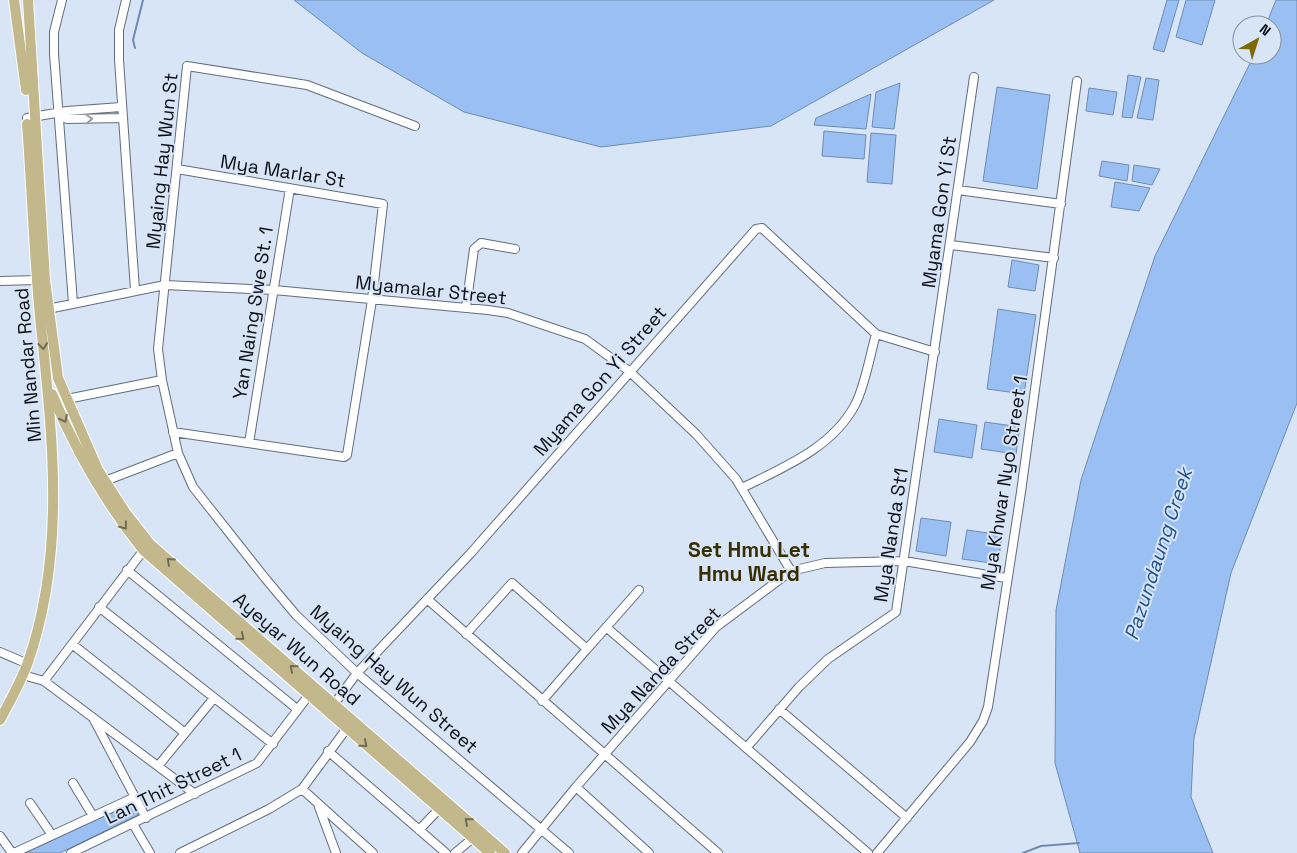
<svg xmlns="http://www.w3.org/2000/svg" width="1297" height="853" font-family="'Space Grotesk',sans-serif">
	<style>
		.water { fill: #9ac0f3; stroke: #6f8bb1 }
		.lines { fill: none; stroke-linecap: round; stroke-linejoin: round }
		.stream { stroke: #6f8bb1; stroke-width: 2 }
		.minor-casing { stroke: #616d7c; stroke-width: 10 }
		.major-casing { stroke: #fff; stroke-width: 12 }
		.minor { stroke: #fff; stroke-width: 8 }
		.major { stroke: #c3b88b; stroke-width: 10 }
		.oneway { stroke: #9e9fa2 }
		.oneway2 { stroke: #716c56 }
		.labels { text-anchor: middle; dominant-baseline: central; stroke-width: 4; stroke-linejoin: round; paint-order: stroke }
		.street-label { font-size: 19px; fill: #0c1016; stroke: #d8e5f7 }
		.water-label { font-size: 20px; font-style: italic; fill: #20518e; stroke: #d8e5f7 }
		.quarter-label { font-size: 21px; font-weight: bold; fill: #372e02; stroke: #d8e5f7 }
	</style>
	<rect width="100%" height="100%" fill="#d8e5f7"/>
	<path class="water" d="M294 0H994L771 126 601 147 464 112 362 53Z
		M1167 0H1179L1164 52 1153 49Z
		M1186 0H1215L1202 45 1176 37Z
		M1276 0H1297V403L1231 573 1194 738 1191 797 1213 853H1080L1055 763 1056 610 1081 480 1155 256 1254 55H1272V25H1266Z
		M1128 75 1141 77 1132 118 1122 117Z
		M1146 78 1159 80 1153 120 1137 118Z
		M900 83 894 129 872 127 876 92Z
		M997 87 1050 95 1037 189 983 181Z
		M1089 88 1117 92 1113 115 1086 111Z
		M871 94 866 129 814 125 816 118Z
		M824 131 866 135 864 159 822 156Z
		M871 133 896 135 892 184 867 182Z
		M1102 161 1129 165 1127 181 1099 176Z
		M1134 165 1160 169 1152 185 1132 181Z
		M1115 182 1150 188 1139 211 1111 207Z
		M1012 260 1039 265 1035 291 1008 287Z
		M998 309 1036 315 1024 394 987 389Z
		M939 419 977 425 972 458 934 452Z
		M985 422 1020 427 1016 454 981 449Z
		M921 518 951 522 946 556 916 551Z
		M967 530 1002 535 998 564 962 559Z
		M132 803 138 815 60 853H25Z"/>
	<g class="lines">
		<path class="stream" d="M135 48 133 40 143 0
			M1023 853 1041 846 1079 843"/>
		<g class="minor-casing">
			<path id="minor" d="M62 0 54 32V54L73 303
				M126 0 119 30V60L135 290
				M58 114 67 119 122 118
				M27 118 67 111 121 107
				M415 126 307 85 187 66 158 349 162 380 178 453 193 487 265 578 296 615 357 673 569 853
				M958 190 1061 204
				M951 245 1054 258
				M0 281 38 280
				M466 308 474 249 481 243 515 249
				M43 310 165 285 274 290 488 310 508 313 585 339 629 371 696 434 736 479 791 571
				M67 399 162 380
				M173 432 344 457 347 455 372 300 383 204 177 169
				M249 443 290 188
				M105 481 178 453
				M742 488C784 467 832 448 855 405 865 386 870 355 876 334
				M127 570 297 709
				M427 599 718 853
				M99 607 273 744
				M606 627 868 853
				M466 634 512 583 587 649 542 701
				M72 644 185 733
				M587 649 639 590
				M0 652 28 664
				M23 675 44 681 195 794
				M44 681 146 547
				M332 707 357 673 470 554 756 229 762 228 876 334 935 352
				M779 709 907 818
				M93 718 146 818
				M747 747 799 687 828 659 896 612 974 77
				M328 751 446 853
				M158 766 214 698
				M73 783 93 816
				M576 787 649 853
				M302 789 373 853
				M30 803 52 835
				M319 807 336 853
				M133 824 150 853
				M419 830 439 809
				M0 836 12 853
				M14 853 135 797
				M71 853 257 763 312 691
				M180 853 269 809 302 789 347 728
				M455 853 473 838
				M522 853 576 787 716 627 791 571 825 563 904 561 1006 578
				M877 853 970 742 983 721 988 707 1021 492 1077 81"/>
		</g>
		<g class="major-casing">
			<path id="major" d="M14 0 26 90
				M28 0 45 280 58 378 98 470 125 512 150 544 505 853
				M52 394C75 450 105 502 143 550L490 853
				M0 720C10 701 21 682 28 662 67 550 52 432 40 317 34 253 32 188 27 124"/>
		</g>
		<use href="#minor" class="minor"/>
		<use href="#major" class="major"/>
	</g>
	<defs><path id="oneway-chevron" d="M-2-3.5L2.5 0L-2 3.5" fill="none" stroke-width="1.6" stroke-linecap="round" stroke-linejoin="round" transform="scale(1.25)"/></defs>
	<use class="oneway" href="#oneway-chevron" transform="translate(89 119) rotate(-2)"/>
	<g class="oneway2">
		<use href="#oneway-chevron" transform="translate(43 346) rotate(84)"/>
		<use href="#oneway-chevron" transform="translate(64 419) rotate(63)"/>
		<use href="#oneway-chevron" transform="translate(124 526) rotate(52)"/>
		<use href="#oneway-chevron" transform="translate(170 561) rotate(-138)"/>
		<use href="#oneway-chevron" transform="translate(241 637) rotate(41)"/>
		<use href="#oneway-chevron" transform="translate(293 668) rotate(-139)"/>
		<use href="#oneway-chevron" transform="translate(364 744) rotate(41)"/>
		<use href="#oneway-chevron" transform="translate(468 821) rotate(-139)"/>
	</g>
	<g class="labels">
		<g class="street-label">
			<text transform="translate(162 161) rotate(-84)">Myaing Hay Wun St</text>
			<text transform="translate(283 171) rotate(9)">Mya Marlar St</text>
			<text transform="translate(939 212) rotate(-82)">Myama Gon Yi St</text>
			<text transform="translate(431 290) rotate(6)">Myamalar Street</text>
			<text transform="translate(253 313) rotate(-81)">Yan Naing Swe St. 1</text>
			<text transform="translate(28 365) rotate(-95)">Min Nandar Road</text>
			<text transform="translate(600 381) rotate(-49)">Myama Gon Yi Street</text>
			<text transform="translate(1004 483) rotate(-81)">Mya Khwar Nyo Street 1</text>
			<text transform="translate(891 535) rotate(-81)">Mya Nanda St1</text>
			<text transform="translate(297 649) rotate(41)">Ayeyar Wun Road</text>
			<text transform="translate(661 670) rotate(-47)">Mya Nanda Street</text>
			<text transform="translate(394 679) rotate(41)">Myaing Hay Wun Street</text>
			<text transform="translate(173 786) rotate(-26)">Lan Thit Street 1</text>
		</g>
		<g class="water-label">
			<text transform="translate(1158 554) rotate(-72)">Pazundaung Creek</text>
		</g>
		<g class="quarter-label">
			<text x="749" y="549">Set Hmu Let<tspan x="749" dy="24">Hmu Ward</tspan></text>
		</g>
	</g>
	<g transform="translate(1257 40) rotate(39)"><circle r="24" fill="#d8e5f7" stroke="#86909d"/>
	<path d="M0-4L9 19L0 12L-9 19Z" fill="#7e6901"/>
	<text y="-8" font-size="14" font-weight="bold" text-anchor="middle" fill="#0c1016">N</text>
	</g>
</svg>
